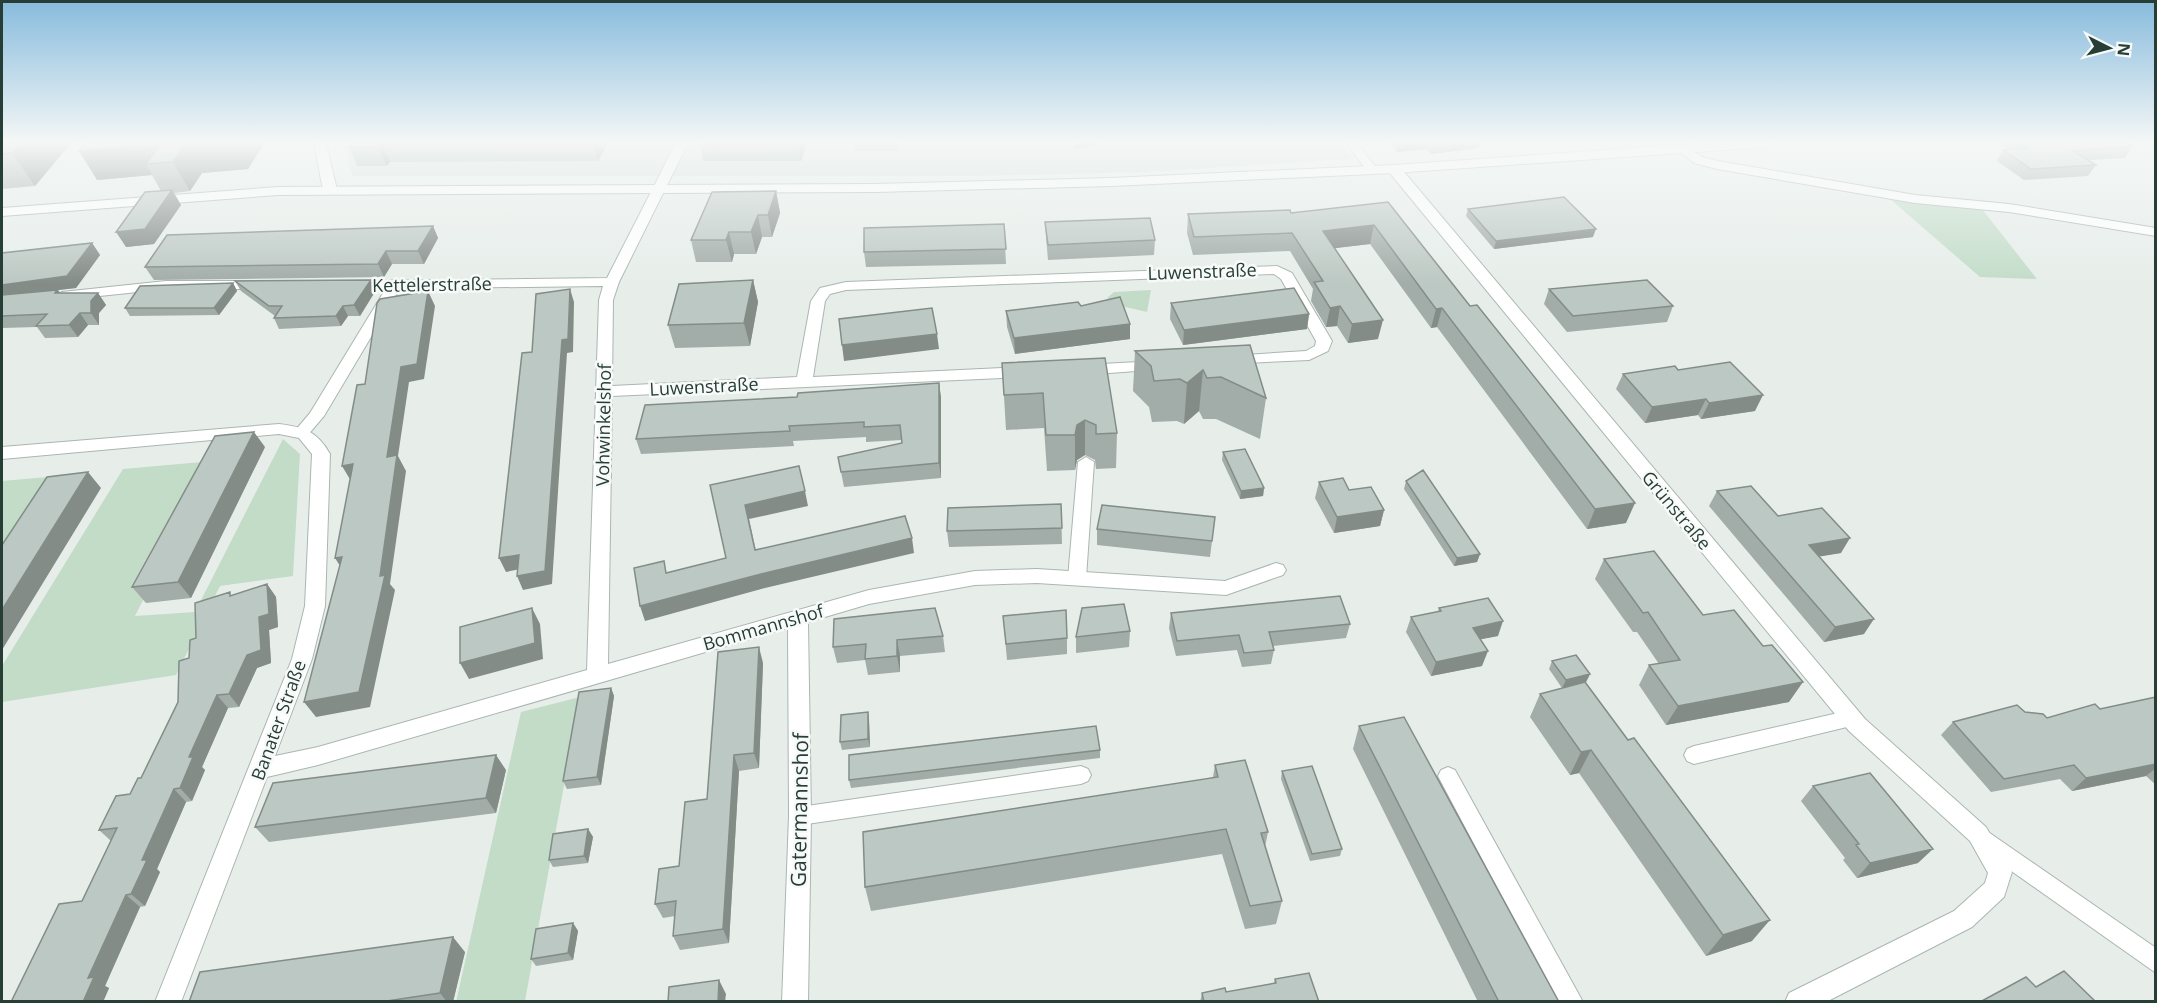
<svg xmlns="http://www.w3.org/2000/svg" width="2157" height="1003" font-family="'Open Sans',sans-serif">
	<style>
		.built { fill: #d5ddd9 }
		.green { fill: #c2dcc8 }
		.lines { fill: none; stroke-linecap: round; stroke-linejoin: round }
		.lane-casing { stroke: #aab6b1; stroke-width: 2 }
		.street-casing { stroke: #aab6b1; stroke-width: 2 }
		.secondary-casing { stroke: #a6b8b1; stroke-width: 2 }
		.lane { fill: #fff; fill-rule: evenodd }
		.street { fill: #fff; fill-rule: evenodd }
		.secondary { fill: #fff; fill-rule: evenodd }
		.wall { fill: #a2aca8 }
		.shaded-wall { fill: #848c88 }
		.building { fill: #bcc8c3; stroke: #848c88; stroke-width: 1.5 }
		.labels { text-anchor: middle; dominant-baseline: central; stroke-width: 5; stroke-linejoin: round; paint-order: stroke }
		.street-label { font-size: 18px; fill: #273e37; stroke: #f7faf9 }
		.near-street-label { font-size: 21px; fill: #273e37; stroke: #f7faf9 }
	</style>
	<rect width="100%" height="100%" fill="#e7eeea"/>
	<path class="built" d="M343 143H1339L1353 159 1147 172 970 176H353Z"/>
	<path class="green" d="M1890 199 1982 209 2037 279 1980 277Z
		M1151 290 1147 312 1121 306 1107 298 1114 292Z
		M283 439 300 454 293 576 220 586 176 675 2 702V666L123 469 213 461 135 616 195 612Z
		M48 477 2 546V481Z
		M580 697 525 1001 456 1002 521 712Z"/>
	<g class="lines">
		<g class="lane-casing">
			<path id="lane" d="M1346 143H1357L1378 170 1376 172H1368Z
				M395 281 402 285 324 416 307 436H297L294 432 310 413 388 285Z
				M1086 457 1094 462 1086 578 1083 583H1071L1068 578 1078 462Z
				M1851 710 1858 712 1861 718 1858 724 1851 726 1694 764 1687 761 1684 755 1687 749 1694 746Z
				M1081 766 1088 769 1091 775 1088 781 1081 784 800 825 793 823 789 816 793 809 800 807Z
				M1448 767 1455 770 1583 1002H1558L1438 776 1441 770Z
				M1981 827 2156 948V973L1973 844 1970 837 1973 830Z"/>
		</g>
		<g class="street-casing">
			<path id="street" d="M314 143H326L337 190 335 193H325L323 190Z
				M676 143H688L619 282 613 300 612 386 797 377 811 301 820 288 846 282 1277 266 1292 273 1332 341 1328 351 1309 360 1223 364 1221 361 1229 356 1306 351 1315 346 1316 341 1281 279 1274 274 846 290 830 294 825 301 813 377 1025 367 1033 372 1025 377 612 396 608 664 869 590 975 571 1037 569 1225 581 1276 563 1283 565 1286 570 1283 575 1226 595 1037 583 975 585 869 604 808 622 811 816 808 1002H782L789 816 788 628 318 765 267 777 181 1002H155L292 659 305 606 312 454 299 438 279 434 2 459V447L279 424C304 427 317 431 330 454L325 606 312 659 275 756 318 747 587 670 599 300 603 286 350 289 343 285 350 281 607 278Z
				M1683 145 1702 157 1718 161 1915 195 2009 204 2156 228V236L2009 212 1915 203 1717 169 1694 163 1677 149Z
				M1394 165 1399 166 1865 719 1986 827 2012 872 2004 897 1972 927 1826 1002H1785L1789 993 1954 911 1985 883 1988 873 1970 841 1849 731 1389 172 1388 169Z
				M166 281H262L269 285 262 289H166L62 300 55 296 62 292Z
				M1157 361 1165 366 1163 369 1083 375 1075 370 1083 365Z"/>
		</g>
		<g class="secondary-casing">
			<path id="secondary" d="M1707 143H1773L1767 147 1394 173 1111 186 875 192 278 195 2 216V208L278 187 875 184 1111 178 1394 165Z"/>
		</g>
		<use href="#lane" class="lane"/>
		<use href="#street" class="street"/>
		<use href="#secondary" class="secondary"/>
	</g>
	<path class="wall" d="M2 143H71L35 186 2 189Z
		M86 143H264L248 169 202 173 190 191 174 193 181 205 154 244 126 247 161 191 152 175 97 180Z
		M352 143H608L598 161 390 162 387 166H357L349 147Z
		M700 143H900L898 151H855L854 144H807L801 161H703Z
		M1389 143H1480L1479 148 1431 154 1426 149 1397 152Z
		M1999 143H2128L2133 146 2125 158 2088 160 2096 165 2088 176 2024 180 1997 161 2003 150 2007 149Z
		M776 191 780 213 772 237H762L756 254H734L732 262H696L691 240Z
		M1388 202 1626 523 1587 529 1437 327 1431 328 1370 244 1334 248 1378 339 1348 343 1337 326 1326 327 1311 301 1313 289 1290 251 1193 255 1187 233 1188 214 1291 213Z
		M1468 209 1593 237 1494 249 1466 216Z
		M1045 222 1155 240 1154 255 1048 260 1046 237Z
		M1004 224 1006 264 866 267 864 252Z
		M433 226 438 238 424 264H392L384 277 154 280 145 267Z
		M92 243 100 255 76 288 58 290 60 293H98L106 305 99 313V325H88L78 337 45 338 37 327 2 328V253Z
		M753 280 758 302 750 346 675 348 668 325Z
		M235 281 376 290 360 316H348L341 326 279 329 274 318 275 316 241 291Z
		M233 283 237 291 219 315 130 316 125 308Z
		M1549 289 1673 306 1667 322 1567 332 1544 304Z
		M1171 303 1309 314 1307 329 1183 345 1170 319Z
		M1081 306 1130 324V339L1015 354 1007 327 1006 311Z
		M1250 345 1266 398 1260 439 1216 419H1203L1199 411 1184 424 1177 421 1152 422 1149 407 1133 391 1135 351Z
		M1002 363 1117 433 1116 468 1096 469 1095 460 1085 455 1077 460 1075 470 1047 471 1044 428 1006 430Z
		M1678 370 1755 411 1701 419 1698 415 1645 423 1616 389 1623 374Z
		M939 383 941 398V478L844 487 838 457 902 443V440L866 442V437L793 441 794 446 641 454 636 439 797 397Z
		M265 447 191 598 146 603 132 587Z
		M1223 452 1264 488 1263 496 1240 499 1222 460Z
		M1406 481 1480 554 1477 562 1454 566 1404 489Z
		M1319 482 1349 490 1384 510 1380 526 1334 533 1315 498Z
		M1717 491 1778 516 1841 553 1819 556 1864 634 1824 642 1709 506Z
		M1061 504 1062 544 949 547 947 531Z
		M1215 517 1210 557 1097 545V529Z
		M1604 559 1703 615 1789 702 1666 725 1639 685 1649 665 1659 664 1637 632H1633L1595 579Z
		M267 584 276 597 278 627 269 630 271 663 257 668 239 707 228 708 202 767 205 770 192 801 186 802 157 869 160 872 145 906 140 907 105 986 109 988 103 1002 82 901 111 841 99 830 130 794 141 778 178 702 189 658 196 638 233 595Z
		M1439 608 1498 636 1480 639 1482 666 1431 676 1406 632 1411 617 1438 612Z
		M1171 613 1350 624 1346 638 1273 646 1274 650 1271 664 1242 667 1237 650 1176 656 1169 628Z
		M1003 616 1067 638V654L1007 660Z
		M1130 631 1129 647 1076 653V637Z
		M943 636 945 652 900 656V672L868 675 865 660 837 663 833 647Z
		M1552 661 1590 674 1586 682 1562 688 1549 669Z
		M763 663 759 768 739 771 729 943 680 950 673 936 675 916 663 918 655 904 679 866Z
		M611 688 614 696 601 785 567 789 563 781Z
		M1540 694 1628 740 1752 941 1706 956 1579 773 1570 775 1530 717Z
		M2156 697V785L2146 776 2072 791 2060 779 1991 792 1941 735 1953 722 2025 712 2047 718 2100 709Z
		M868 712 869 720 870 747 842 750 840 742Z
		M1359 726 1559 1002H1478L1353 749Z
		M1100 750V758L851 788 849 780Z
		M1215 765 1268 832 1265 847 1282 901 1276 924 1245 929 1222 854 871 911 865 887 1213 777Z
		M506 770 496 813 269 842 255 827Z
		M1282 771 1342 849 1340 856 1310 861 1281 779Z
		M1813 786 1918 863 1857 878 1843 860 1845 858 1801 801Z
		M588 829 593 837 588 863 553 867 549 860Z
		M573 923 578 931 573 960 536 966 531 959Z
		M465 952 453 1002H189Z
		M1275 979 1319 1002H1200L1202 993 1226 992 1274 983Z"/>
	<path class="shaded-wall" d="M21 143H71L35 186 12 153Z
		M195 143H264L248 169 202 173 190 191 173 162 186 144Z
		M381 143H382L390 162 387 166 378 147Z
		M593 143H608L598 161Z
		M799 143H807L801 161 799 144Z
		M1074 143H1101V145L1074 149Z
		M1399 143H1428L1426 149 1397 152Z
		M1433 143H1480L1479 148 1431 154Z
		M161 144 146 164 152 175 97 180 79 151Z
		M172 190 181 205 154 244 126 247 116 232Z
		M776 191 780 213 772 237 768 215Z
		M758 215 762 237 756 254 751 232Z
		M1374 225 1370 244 1320 250 1323 231Z
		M433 226 438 238 424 264 418 251Z
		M1596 229 1593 237 1494 249 1496 241Z
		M729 232 734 254 732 262 726 240Z
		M92 243 100 255 76 288 58 290 66 302 2 298V285Z
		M386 251 392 264 384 277 378 264Z
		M371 280 376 290 360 316 354 305Z
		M753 280 758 302 750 346 744 323Z
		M233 283 237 291 219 315 214 308Z
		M570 289 574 302 573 352 567 353 552 584 523 590 517 576 562 340Z
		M428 291 435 306 424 379 409 382 398 456 406 471 390 584 395 590 370 707 316 717 304 702 380 576 387 457 401 367Z
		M98 293 106 305 99 313V325L91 313V301Z
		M343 306 348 316 341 326 336 316Z
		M1340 306 1337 326 1326 327 1330 308Z
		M1442 308 1437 327 1431 328 1436 309Z
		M80 313 88 325 78 337 69 325Z
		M1309 314 1307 329 1183 345 1184 330Z
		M1383 320 1378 339 1348 343 1352 324Z
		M1130 324V339L1015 354 1014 338Z
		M937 334 939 349 844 361 842 345Z
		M1203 370 1199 411 1184 424 1187 383Z
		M939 383 941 398V478L939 463Z
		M1763 395 1755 411 1701 419 1709 403Z
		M1706 399 1698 415 1645 423 1652 407Z
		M1085 420V455L1077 460 1075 470V435L1077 425Z
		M254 432 265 447 191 598 178 582Z
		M353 464 351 481 342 466Z
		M88 472 101 488 2 650V610Z
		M1264 488 1263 496 1240 499 1241 491Z
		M805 491 808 506 749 519 759 565 745 505Z
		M1635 503 1626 523 1587 529 1595 509Z
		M1384 510 1380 526 1334 533 1337 517Z
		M912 538 914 553 765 588 645 621 640 606 761 574Z
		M1850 538 1841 553 1799 560 1809 545Z
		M1480 554 1477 562 1454 566 1457 558Z
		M519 555 525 568 506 572 499 558Z
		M342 557 345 574 335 558Z
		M267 584 276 597 278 627 269 630 271 663 257 668 239 707 229 694 259 617Z
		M532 608 540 624 543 659 469 679 460 663Z
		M1874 619 1864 634 1824 642 1835 627Z
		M1503 621 1498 636 1467 642 1473 628Z
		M897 640 900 656V672L897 656Z
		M759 647 763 663 759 768 754 753Z
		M1488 651 1482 666 1431 676 1436 662Z
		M1590 674 1586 682 1562 688 1566 680Z
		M1803 682 1789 702 1666 725 1678 706Z
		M611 688 614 696 601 785 597 777Z
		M217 695 228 708 202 767 205 770 192 801 180 788 189 757Z
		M868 712 869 720 870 747 868 739Z
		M1591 750 1579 773 1570 775 1581 752Z
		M496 755 506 770 496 813 486 798Z
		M734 755 739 771 729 943 723 929Z
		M2156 764V768L2146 776 2072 791 2086 778Z
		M174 789 186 802 157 869 160 872 145 906 131 894 142 860Z
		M588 829 593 837 588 863 584 856Z
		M1933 849 1918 863 1857 878 1870 863Z
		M126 895 140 907 105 986 109 988 103 1002H83L88 978Z
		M1770 920 1752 941 1706 956 1723 935Z
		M573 923 578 931 573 960 568 953Z
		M453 937 465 952 453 1002H447L440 993Z
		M719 980 726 994 725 1002H718Z"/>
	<path class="building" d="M2 143H21L12 153 2 154Z
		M86 143H195L186 144 173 162 146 164 161 144 79 151Z
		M352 143H381L378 147H349Z
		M700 143H799V144L699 145Z
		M2021 143H2128L2133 146 2073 151 2096 165 2031 169 2003 150 2028 148Z
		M172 190 145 229 116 232 145 192Z
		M776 191 768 215H758L751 232H729L726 240H691L712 192Z
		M1564 197 1596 229 1496 241 1468 209Z
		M1388 202 1470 306 1477 305 1635 503 1595 509 1442 308 1436 309 1374 225 1323 231 1383 320 1352 324 1340 306 1330 308 1314 282 1323 281 1292 233 1194 237 1188 214 1290 210 1291 213Z
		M1150 218 1155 240 1048 245 1045 222Z
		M1004 224 1006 249 864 252V228Z
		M433 226 418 251H386L378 264 145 267 167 235Z
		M92 243 67 276 2 285V253Z
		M371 280 354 305 343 306 336 316 274 318 282 306H269L235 281Z
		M753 280 744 323 668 325 679 284Z
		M1647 280 1673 306 1573 316 1549 289Z
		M233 283 214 308H125L140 286Z
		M1294 288 1309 314 1184 330 1171 303Z
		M570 289 568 339 562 340 545 571 517 576 519 555 499 558 522 353 532 352 536 294Z
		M57 290 55 293H98L91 301V313H80L69 325 36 326 47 314 2 316V295Z
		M428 291 417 364 401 367 387 457 397 455 380 576 385 575 359 692 304 702 342 557 335 558 353 464 342 466 357 385 365 384 377 303 380 299Z
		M1120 297 1130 324 1014 338 1006 311 1078 302 1081 306Z
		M932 308 937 334 842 345 839 319Z
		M1250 345 1266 398 1221 377 1207 378 1203 370 1187 383 1180 379 1154 381 1151 366 1135 351Z
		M1105 358 1117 433 1096 434V425L1085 420 1077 425 1075 435H1046L1043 393 1004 395 1002 363Z
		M1730 362 1763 395 1709 403 1706 399 1652 407 1623 374 1675 366 1678 370Z
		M939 383V463L841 472 838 457 902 443 900 425 864 427V422L789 426 790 431 636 439 645 405 797 397 798 393Z
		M254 432 178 582 132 587 215 436Z
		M1245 449 1264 488 1241 491 1223 452Z
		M799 466 805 491 745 505 755 550 905 516 912 538 761 574 640 606 634 568 664 561 666 573 726 558 710 485Z
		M1423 470 1480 554 1457 558 1406 481Z
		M88 472 2 610V545L47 477Z
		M1343 478 1349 490 1371 487 1384 510 1337 517 1319 482Z
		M1751 486 1778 516 1822 508 1850 538 1809 545 1874 619 1835 627 1717 491Z
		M1061 504 1062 528 947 531 948 508Z
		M1102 505 1215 517 1212 541 1097 529Z
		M1654 551 1703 615 1734 610 1763 646 1772 645 1803 682 1678 706 1649 665 1680 660 1648 612 1643 613 1604 559Z
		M267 584 269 614 259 617 261 650 247 655 229 694 217 695 189 757H193L180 788 174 789 142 860H147L131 894 126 895 88 978 94 977 83 1002H11L59 904 82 901 117 828 99 830 116 796 130 794 138 778H141L178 702 179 661 189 658 190 640 196 638 195 603 230 592V596Z
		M1340 596 1350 624 1269 632 1274 650 1244 653 1239 635 1177 641 1171 613Z
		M1488 598 1503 621 1473 628 1488 651 1436 662 1411 617 1441 611 1439 608Z
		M1124 604 1130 631 1076 637 1082 608Z
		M532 608 535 643 460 663V627Z
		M935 608 943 636 897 640V656L865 659 866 644 833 647 834 619Z
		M1066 610 1067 638 1006 644 1003 616Z
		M759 647 754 753 734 755 723 929 673 936 676 901 655 904 659 869 679 866 685 802 707 799 718 652Z
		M1576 655 1590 674 1566 680 1552 661Z
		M1585 682 1628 740 1634 738 1770 920 1723 935 1591 750 1581 752 1540 694Z
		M611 688 597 777 563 781 579 692Z
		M2156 697V764L2086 778 2074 765 2004 779 1953 722 2017 705 2025 712 2043 714 2047 718 2095 704 2100 709Z
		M868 712V739L840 742 841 715Z
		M1404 717 1559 1002H1499L1359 726Z
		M1096 726 1100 750 849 780V755Z
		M496 755 486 798 255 827 273 783Z
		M1245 760 1268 832 1261 833 1282 901 1250 906 1226 829 865 887 863 832 1218 777 1215 765Z
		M1312 766 1342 849 1312 854 1282 771Z
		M1870 773 1933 849 1870 863 1856 845 1859 844 1813 786Z
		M588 829 584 856 549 860 553 834Z
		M573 923 568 953 531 959 536 929Z
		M453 937 440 993 380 1002H189L200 972Z
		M2064 971 2096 1002H1980L2026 977 2036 987Z
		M1309 973 1319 1002H1204L1202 993 1225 988 1226 992 1276 983 1275 979Z
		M719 980 718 1002H668L669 987Z"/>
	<linearGradient id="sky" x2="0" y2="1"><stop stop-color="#87bbdd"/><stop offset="0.5" stop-color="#f4f7f6"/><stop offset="1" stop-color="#f4f7f6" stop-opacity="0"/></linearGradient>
	<rect width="2157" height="284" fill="url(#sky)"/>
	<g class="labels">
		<g class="street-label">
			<text transform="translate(1202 271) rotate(-2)">Luwenstraße</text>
			<text transform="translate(432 284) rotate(-1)">Kettelerstraße</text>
			<text transform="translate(704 386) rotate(-3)">Luwenstraße</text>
			<text transform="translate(603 425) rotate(-89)">Vohwinkelshof</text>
			<text transform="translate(1677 510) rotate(50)">Grünstraße</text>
			<text transform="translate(763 627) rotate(-16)">Bommannshof</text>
			<text transform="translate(278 720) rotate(-70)">Banater Straße</text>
		</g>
		<g class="near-street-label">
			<text transform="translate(799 810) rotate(-89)">Gatermannshof</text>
		</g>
	</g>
	<rect width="2157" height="1003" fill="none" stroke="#273e37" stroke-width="6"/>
	<g transform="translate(2109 48) rotate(96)" stroke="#f7faf9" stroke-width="4.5" paint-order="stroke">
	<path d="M0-4.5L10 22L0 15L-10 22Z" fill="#273e37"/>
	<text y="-9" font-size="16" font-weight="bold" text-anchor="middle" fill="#273e37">N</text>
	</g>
</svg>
